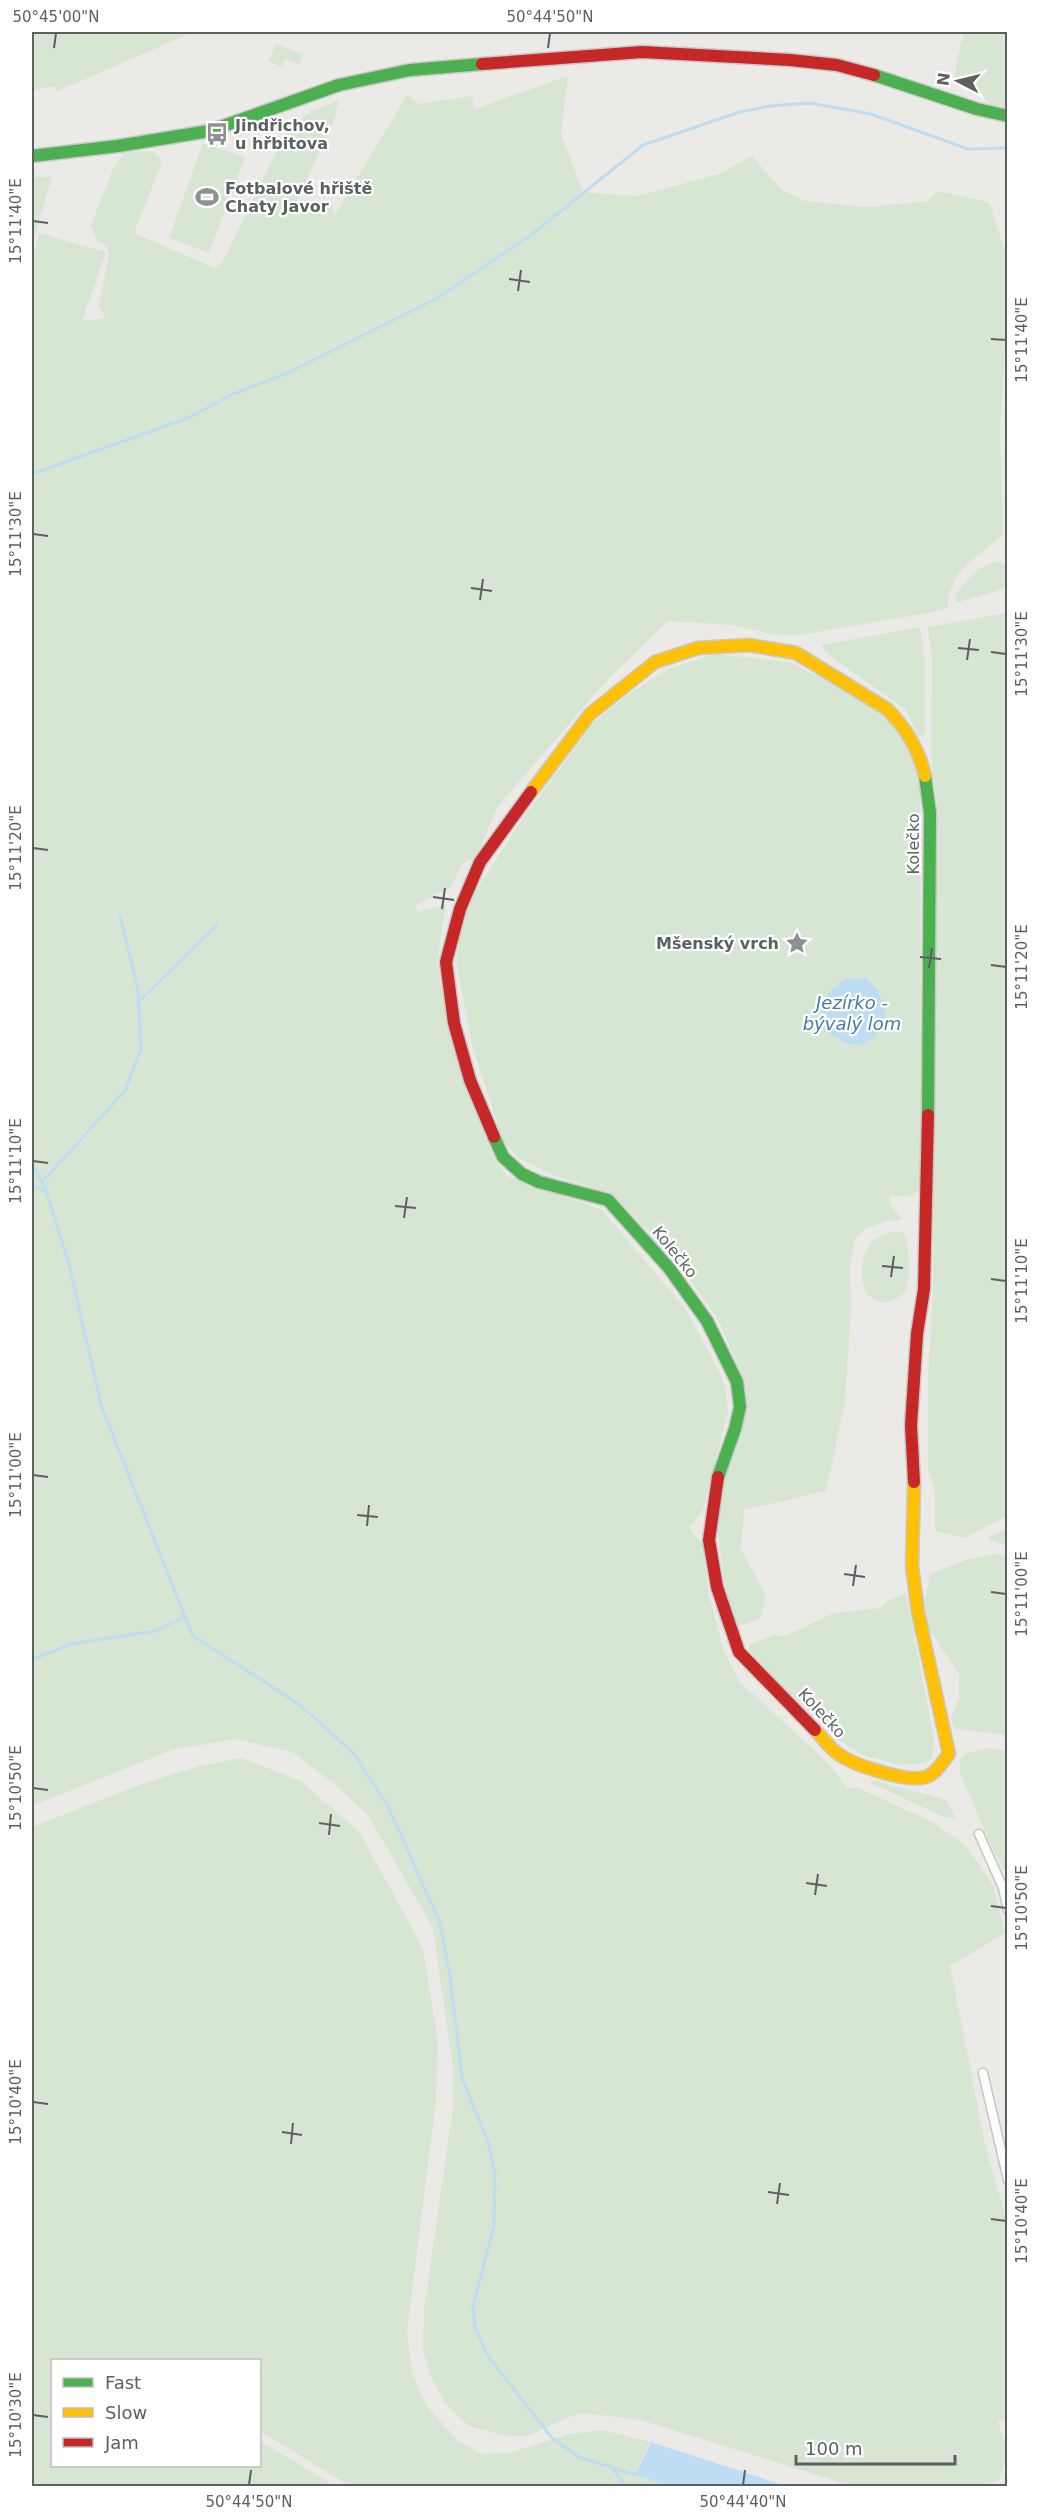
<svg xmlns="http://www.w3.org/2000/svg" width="1039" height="2518" font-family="'DejaVu Sans',sans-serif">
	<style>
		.green { fill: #d6e6d3 }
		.water { fill: #bfddf2 }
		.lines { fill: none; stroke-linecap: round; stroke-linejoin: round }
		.stream { stroke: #bfddf2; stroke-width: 3 }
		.street-casing { stroke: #c6c6c6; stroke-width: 11 }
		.fast-casing { stroke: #c8c8c8; stroke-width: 15 }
		.slow-casing { stroke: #c8c8c8; stroke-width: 15 }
		.jam-casing { stroke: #c8c8c8; stroke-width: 15 }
		.street { stroke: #fcfcfb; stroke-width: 8 }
		.fast { stroke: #4caf50; stroke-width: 12 }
		.slow { stroke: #ffc107; stroke-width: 12 }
		.jam { stroke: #c62828; stroke-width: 12 }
		.ticks { fill: none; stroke: #5c6063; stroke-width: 2 }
		.labels { text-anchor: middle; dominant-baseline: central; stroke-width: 4.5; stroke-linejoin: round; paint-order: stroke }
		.poi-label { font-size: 16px; font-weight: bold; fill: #5c6063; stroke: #fff; text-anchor: start }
		.street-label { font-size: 16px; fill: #5c6063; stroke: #fff }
		.water-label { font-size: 18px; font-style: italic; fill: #4b79a6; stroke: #fff }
		.neatline { fill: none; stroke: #5c6063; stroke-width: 2 }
		.ticks-label { font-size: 15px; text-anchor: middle; fill: #5c6063 }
	</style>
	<rect width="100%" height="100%" fill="#ebeae7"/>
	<path class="green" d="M39 32H193L56 92 54 86 32 91V33Z
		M964 32H1007V107L991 105 982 94 955 79 956 64Z
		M276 44 303 54 299 64 285 59 282 67 268 61Z
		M568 76 561 134 583 192 637 196 719 174 752 156 782 190 805 201 867 207 927 201 938 191 989 202 1008 260 1007 310 1000 431 1003 535C977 557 948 571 948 608L923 614 799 635 770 634 732 625 668 621 608 679 498 806 476 858 462 863 451 887 416 905 417 912 446 904 437 963 449 1026 458 1066 493 1156 507 1176 602 1210 684 1307 711 1355 726 1387 728 1413 702 1511 689 1529 703 1544 709 1595 724 1652 741 1683 829 1764 847 1788 856 1787 934 1823 966 1846 993 1885 1005 1933 950 1966 985 2144 1007 2222V2418L998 2421C1007 2449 1010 2451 999 2480L983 2486H853L641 2420 584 2413 569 2417 530 2435 509 2437 469 2426 445 2403 430 2375 423 2348 424 2311 453 2107V2069L433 1928 368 1815 335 1785 294 1753 236 1739 172 1750 32 1806V264L39 233 106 252 82 321 106 318 99 307 109 253 107 246 97 241 91 225 113 169 124 153 152 151 160 157 161 165 134 233 215 268 221 264 225 257 287 130 312 111 339 100 333 123 293 209 333 206 334 216 408 94 419 104 472 96 475 109Z
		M203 143 245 157 209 253 169 238Z
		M52 176V177L32 246V178Z
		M1000 561 1007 567 1006 582 1002 589 956 603 955 596C967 579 979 564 1000 561Z
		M1007 613 1008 1515 964 1538 935 1531V1491L928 1469V1376L933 1290 937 802 931 758 932 660 928 627Z
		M920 627 925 663V734L918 737 906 710 825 652 822 645Z
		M715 654 790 662 855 696 891 722 920 770 921 1188 910 1197 890 1195V1204L902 1220 889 1221 866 1228 855 1239 850 1269 851 1307 845 1402 826 1491 744 1510 741 1549 766 1596 760 1619 736 1627 726 1597 717 1525 721 1490 741 1436 747 1409 745 1382 718 1319 672 1255 611 1193 555 1176 518 1158 503 1141 472 1045 456 961 461 928 473 895 519 824 594 722 633 691 669 669Z
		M891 1232H903C909 1240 911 1279 906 1289 903 1296 893 1300 887 1303 879 1301 871 1300 866 1292 858 1278 862 1251 873 1241 878 1237 885 1234 891 1232Z
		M1007 1528V1546L988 1540 989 1537Z
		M995 1554 1007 1556V1735L955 1729 951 1719 959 1698V1674L928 1628 925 1602 930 1574 969 1559Z
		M906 1593 934 1739 932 1759 923 1763 900 1765 866 1756 840 1741 749 1654V1645L774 1635 785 1636 834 1613 881 1608 887 1601Z
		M989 1748 1007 1751V1875L991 1845 960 1773V1760L965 1754Z
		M242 1758 301 1781 360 1833 423 1948 438 2043 436 2102 407 2330 412 2372 426 2406 458 2440 481 2454 509 2453 569 2434 602 2430 650 2442 635 2474 671 2486H350L260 2431V2360H52V2466H260V2441L335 2486H32V1827L139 1785 199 1766Z
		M875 1780C899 1789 923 1791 947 1801L955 1818H946L871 1783Z"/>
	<path class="water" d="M845 978H866L879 992 886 1016 878 1033 864 1045 848 1044 824 1031C818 1002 823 997 845 978Z
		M651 2442 786 2486H671L635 2475Z"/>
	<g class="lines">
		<path class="stream" d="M32 474 188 418 233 394 288 373 436 299 531 235 643 145 740 112 770 106 810 103 871 114 968 149 1008 148
			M138 1002 217 925
			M32 1163 46 1190 70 1268 101 1405 185 1617
			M42 1182 125 1091 141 1048 138 990 120 915
			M32 1186 47 1192
			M32 1660 70 1644 155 1631 185 1617 193 1636 300 1705 354 1754 388 1806 440 1923 450 1976 462 2078 488 2142 495 2173 494 2225 473 2307 475 2328 488 2356 552 2438 579 2457 635 2475 639 2473
			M613 2469 625 2485 630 2486"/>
		<g class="street-casing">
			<path id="street" d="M979 1834 1003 1888 1008 1910
				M983 2073 1008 2180"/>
		</g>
		<g class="fast-casing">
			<path id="fast" d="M874 75 977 109 1008 116
				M32 156 118 146 209 131 339 85 410 70 482 64
				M925 776 930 813 928 1115
				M494 1137 503 1157 522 1174 539 1182 608 1200 669 1268 707 1321 737 1382 740 1407 735 1429 718 1477"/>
		</g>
		<g class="slow-casing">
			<path id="slow" d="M749 645 796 653 887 709C906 728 919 749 925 776
				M531 792 590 714 655 662 698 648 749 645
				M815 1730C822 1737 829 1747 837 1753 852 1765 908 1783 926 1777 936 1774 943 1761 949 1754L918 1612 912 1566 914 1482"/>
		</g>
		<g class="jam-casing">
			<path id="jam" d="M482 64 642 52 790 60 837 65 874 75
				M494 1137 470 1080 454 1023 446 962 460 909 480 862 531 792
				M718 1477 709 1540 717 1587 739 1652 815 1730
				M914 1482 911 1425 917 1334 924 1289 928 1115"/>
		</g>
		<use href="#street" class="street"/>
		<use href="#fast" class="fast"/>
		<use href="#slow" class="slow"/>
		<use href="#jam" class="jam"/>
	</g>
	<path class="ticks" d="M54 48 56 33M548 48 550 33M33 221 48 223M509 279 530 282M518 291 521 270M991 339 1006 340M33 534 48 536M471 588 492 591M480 600 483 579M958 648 979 650M991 652 1006 654M967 660 970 639M33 848 48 850M433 897 454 900M442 909 445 888M920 957 941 959M991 965 1006 967M929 968 932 948M33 1161 48 1163M395 1206 416 1208M404 1218 407 1197M882 1266 903 1268M891 1277 894 1256M991 1279 1006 1281M33 1475 48 1477M357 1515 378 1517M367 1526 369 1505M844 1574 865 1577M853 1586 856 1565M991 1592 1006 1594M33 1788 48 1790M319 1823 340 1826M329 1835 331 1814M806 1883 827 1886M815 1895 818 1874M991 1906 1006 1908M33 2102 48 2104M282 2132 302 2135M291 2144 293 2123M768 2192 789 2195M777 2204 780 2183M991 2219 1006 2221M33 2415 48 2417M249 2485 251 2470M743 2485 745 2470"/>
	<defs>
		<g id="bus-bare" transform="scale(1.8)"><path d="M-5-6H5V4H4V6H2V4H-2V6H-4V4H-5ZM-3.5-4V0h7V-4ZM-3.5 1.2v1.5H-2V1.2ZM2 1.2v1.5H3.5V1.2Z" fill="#8e9091" stroke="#fff" stroke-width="2.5" paint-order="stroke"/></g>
		<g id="stadium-bare" transform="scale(1.8)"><path d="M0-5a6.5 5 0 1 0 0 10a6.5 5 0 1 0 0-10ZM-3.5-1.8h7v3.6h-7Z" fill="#8e9091" stroke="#fff" stroke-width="2.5" paint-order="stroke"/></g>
		<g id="sight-bare" transform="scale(1.8)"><path d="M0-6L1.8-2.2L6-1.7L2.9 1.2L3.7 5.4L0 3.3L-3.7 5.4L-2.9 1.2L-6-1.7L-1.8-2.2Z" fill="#8e9091" stroke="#fff" stroke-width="2.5" paint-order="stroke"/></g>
	</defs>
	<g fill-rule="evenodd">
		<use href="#bus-bare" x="217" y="134"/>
		<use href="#stadium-bare" x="207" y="197"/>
		<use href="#sight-bare" x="797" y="943"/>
	</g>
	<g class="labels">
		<g class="poi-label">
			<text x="235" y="125">Jindřichov,<tspan x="235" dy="18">u hřbitova</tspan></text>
			<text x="225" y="188">Fotbalové hřiště<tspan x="225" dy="18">Chaty Javor</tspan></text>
			<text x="779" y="943" text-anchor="end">Mšenský vrch</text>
		</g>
		<g class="street-label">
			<text transform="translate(913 844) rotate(-90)">Kolečko</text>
			<text transform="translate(675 1252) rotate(51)">Kolečko</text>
			<text transform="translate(822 1713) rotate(47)">Kolečko</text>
		</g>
		<g class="water-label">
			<text x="852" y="1002">Jezírko -<tspan x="852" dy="21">bývalý lom</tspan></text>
		</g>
	</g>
	<rect width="1039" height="2518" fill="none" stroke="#ffffff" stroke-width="66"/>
	<rect x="51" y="2359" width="210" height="108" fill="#ffffff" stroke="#bebfc1" stroke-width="1.5"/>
	<rect x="63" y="2378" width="30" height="9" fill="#4caf50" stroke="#bebfc1" stroke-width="1.5"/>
	<text x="105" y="2389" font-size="18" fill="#5c6063">Fast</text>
	<rect x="63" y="2408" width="30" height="9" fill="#ffc107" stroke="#bebfc1" stroke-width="1.5"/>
	<text x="105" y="2419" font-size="18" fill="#5c6063">Slow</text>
	<rect x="63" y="2438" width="30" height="9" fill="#c62828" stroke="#bebfc1" stroke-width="1.5"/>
	<text x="105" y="2449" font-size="18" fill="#5c6063">Jam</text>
	<g transform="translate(958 81) rotate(277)" stroke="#ffffff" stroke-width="4.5" paint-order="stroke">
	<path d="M0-4.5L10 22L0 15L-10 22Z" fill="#5c6063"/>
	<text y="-9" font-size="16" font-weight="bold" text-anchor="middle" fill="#5c6063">N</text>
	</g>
	<path d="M796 2455v9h159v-9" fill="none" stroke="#5c6063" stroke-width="3"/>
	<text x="805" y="2455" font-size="18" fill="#5c6063" stroke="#ffffff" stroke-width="4.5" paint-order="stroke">100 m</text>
	<rect x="33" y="33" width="973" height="2452" class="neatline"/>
	<g class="ticks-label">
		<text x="56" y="22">50°45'00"N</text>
		<text x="550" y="22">50°44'50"N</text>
		<text transform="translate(16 221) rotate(-90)" y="5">15°11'40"E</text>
		<text transform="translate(1022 340) rotate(-90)" y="5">15°11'40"E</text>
		<text transform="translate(16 534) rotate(-90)" y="5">15°11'30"E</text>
		<text transform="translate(1022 654) rotate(-90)" y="5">15°11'30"E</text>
		<text transform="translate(16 848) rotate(-90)" y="5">15°11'20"E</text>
		<text transform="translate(1022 967) rotate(-90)" y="5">15°11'20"E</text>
		<text transform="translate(16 1161) rotate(-90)" y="5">15°11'10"E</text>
		<text transform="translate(1022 1281) rotate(-90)" y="5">15°11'10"E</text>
		<text transform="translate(16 1475) rotate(-90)" y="5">15°11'00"E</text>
		<text transform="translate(1022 1594) rotate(-90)" y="5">15°11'00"E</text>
		<text transform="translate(16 1788) rotate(-90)" y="5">15°10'50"E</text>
		<text transform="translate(1022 1908) rotate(-90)" y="5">15°10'50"E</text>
		<text transform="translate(16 2102) rotate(-90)" y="5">15°10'40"E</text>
		<text transform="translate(1022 2221) rotate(-90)" y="5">15°10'40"E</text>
		<text transform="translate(16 2415) rotate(-90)" y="5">15°10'30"E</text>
		<text x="249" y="2507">50°44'50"N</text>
		<text x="743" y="2507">50°44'40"N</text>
	</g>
</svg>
